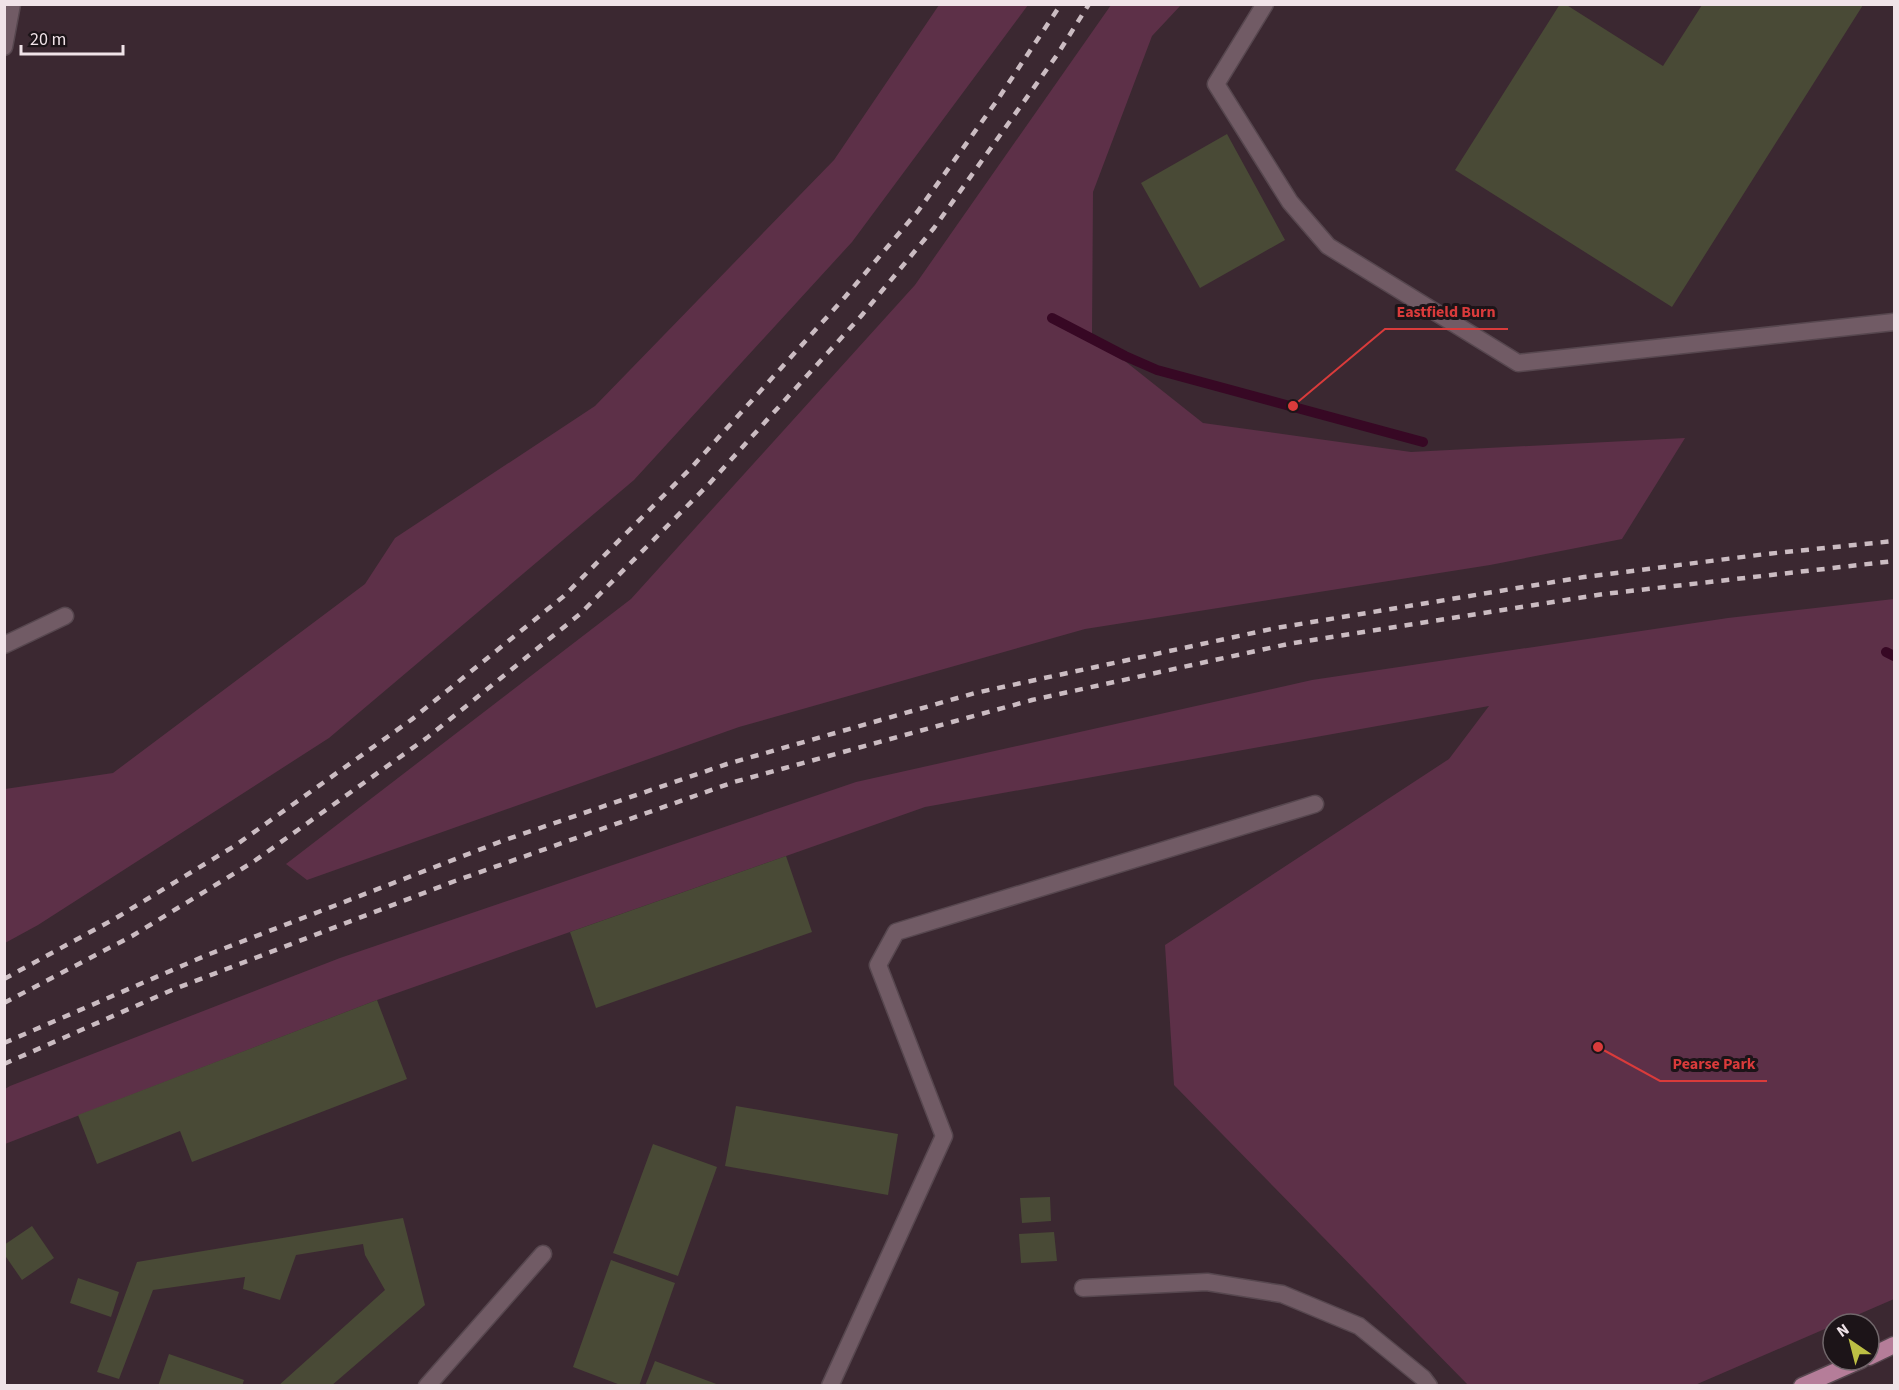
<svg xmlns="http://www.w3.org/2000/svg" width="1899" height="1390" font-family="'Source Sans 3',sans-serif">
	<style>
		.green { fill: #5d3048 }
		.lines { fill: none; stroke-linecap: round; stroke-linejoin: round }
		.stream { stroke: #370824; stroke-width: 10 }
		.building { fill: #494a36 }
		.service-casing { stroke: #57474f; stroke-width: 19 }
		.primary-casing { stroke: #57474f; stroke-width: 19 }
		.service { stroke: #715b65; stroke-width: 16 }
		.primary { stroke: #b57d99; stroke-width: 16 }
		.rail { stroke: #cbbcc2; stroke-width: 4.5; stroke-dasharray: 8 8; stroke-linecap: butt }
		.leader { fill: none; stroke: #d93b3b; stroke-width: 2 }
		.callout-dot { fill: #d93b3b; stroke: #1c1418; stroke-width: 2 }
		.callout-label { font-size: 16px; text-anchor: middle; font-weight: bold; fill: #d93b3b; stroke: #1c1418; stroke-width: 6; stroke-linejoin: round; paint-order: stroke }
	</style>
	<rect width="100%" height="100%" fill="#3b2831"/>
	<path class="green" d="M939 5H1028L852 242 634 480 329 738 38 925 5 943V789L113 773 365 584 395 538 595 406 834 160Z
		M1111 5H1181L1152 36 1093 192 1092 335 1203 423 1411 452 1685 438 1622 539 1490 565 1085 629 739 727 307 880 286 864 631 599 915 285Z
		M1894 599V1299L1695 1385H1468L1174 1085 1165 945 1449 759 1489 706 925 807 377 1000 5 1144V1089L10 1086 340 958 856 782 1312 680 1728 618Z"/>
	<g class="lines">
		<path class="stream" d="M1052 318 1125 356 1157 370 1423 442
			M1886 652 1894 656"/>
	</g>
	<path class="building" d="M1560 4H1565L1663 66 1702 5H1863L1672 307 1455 170Z
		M1227 134 1285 240 1200 288 1141 183Z
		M786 856 812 932 596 1008 570 932Z
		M377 1000 407 1079 192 1162 180 1131 97 1164 78 1115Z
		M736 1106 898 1134 888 1195 725 1166Z
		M653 1144 717 1167 678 1276 613 1253Z
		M1050 1197 1051 1221 1022 1223 1020 1198Z
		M403 1218 425 1305 331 1386H278L385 1290 365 1255 363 1244 296 1255 280 1300 243 1289 245 1277 153 1290 119 1379 97 1372 137 1262Z
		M32 1226 54 1258 22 1280 4 1254V1245Z
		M1054 1232 1057 1261 1021 1263 1019 1234Z
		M611 1260 675 1283 639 1386H623L573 1367Z
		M78 1278 119 1292 111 1317 70 1303Z
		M169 1354 244 1380 242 1386H158Z
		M655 1361 719 1385V1386H645Z"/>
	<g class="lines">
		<g class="service-casing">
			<path id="service" d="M1265 4 1216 84 1290 202 1328 246 1518 363 1894 322
				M4 47 12 4
				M4 645 65 616
				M1083 1288 1207 1282 1282 1294 1359 1326 1423 1378 1429 1386
				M427 1386 543 1254
				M830 1386 944 1136 878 965 896 932 1315 804"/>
		</g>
		<g class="primary-casing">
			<path id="primary" d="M1869 1357 1894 1345
				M1802 1386 1861 1360"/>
		</g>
		<use href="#service" class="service"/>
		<use href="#primary" class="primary"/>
		<path class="rail" d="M4 979 116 918 236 845 411 720 564 596 692 467 845 297 918 211 996 102 1061 4
			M4 1003 132 936 253 862 428 737 580 614 709 484 862 315 934 228 1057 55 1089 4
			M4 1043 207 955 502 841 727 764 975 693 1276 628 1584 577 1766 554 1894 541
			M4 1064 172 990 455 881 734 782 1032 700 1288 644 1604 594 1894 561"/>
	</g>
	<path class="leader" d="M1293 406L1385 329H1508M1598 1047L1660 1081H1767"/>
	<g class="callout-dot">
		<circle cx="1293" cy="406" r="6"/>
		<circle cx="1598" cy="1047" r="6"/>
	</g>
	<g class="callout-label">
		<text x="1446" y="317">Eastfield Burn</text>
		<text x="1714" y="1069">Pearse Park</text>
	</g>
	<rect width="1899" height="1390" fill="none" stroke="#f0e3e8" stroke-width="12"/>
	<g transform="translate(1851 1342) rotate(325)"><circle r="28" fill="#1c1418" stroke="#71676b" stroke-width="1.5"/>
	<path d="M0-4.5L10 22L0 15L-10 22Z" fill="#bcbf44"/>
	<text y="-9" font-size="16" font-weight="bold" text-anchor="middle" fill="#f0e3e8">N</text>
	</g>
	<path d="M21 45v9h102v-9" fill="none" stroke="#f0e3e8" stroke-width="3"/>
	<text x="30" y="45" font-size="18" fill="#f0e3e8" stroke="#1c1418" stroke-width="4.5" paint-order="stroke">20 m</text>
</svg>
